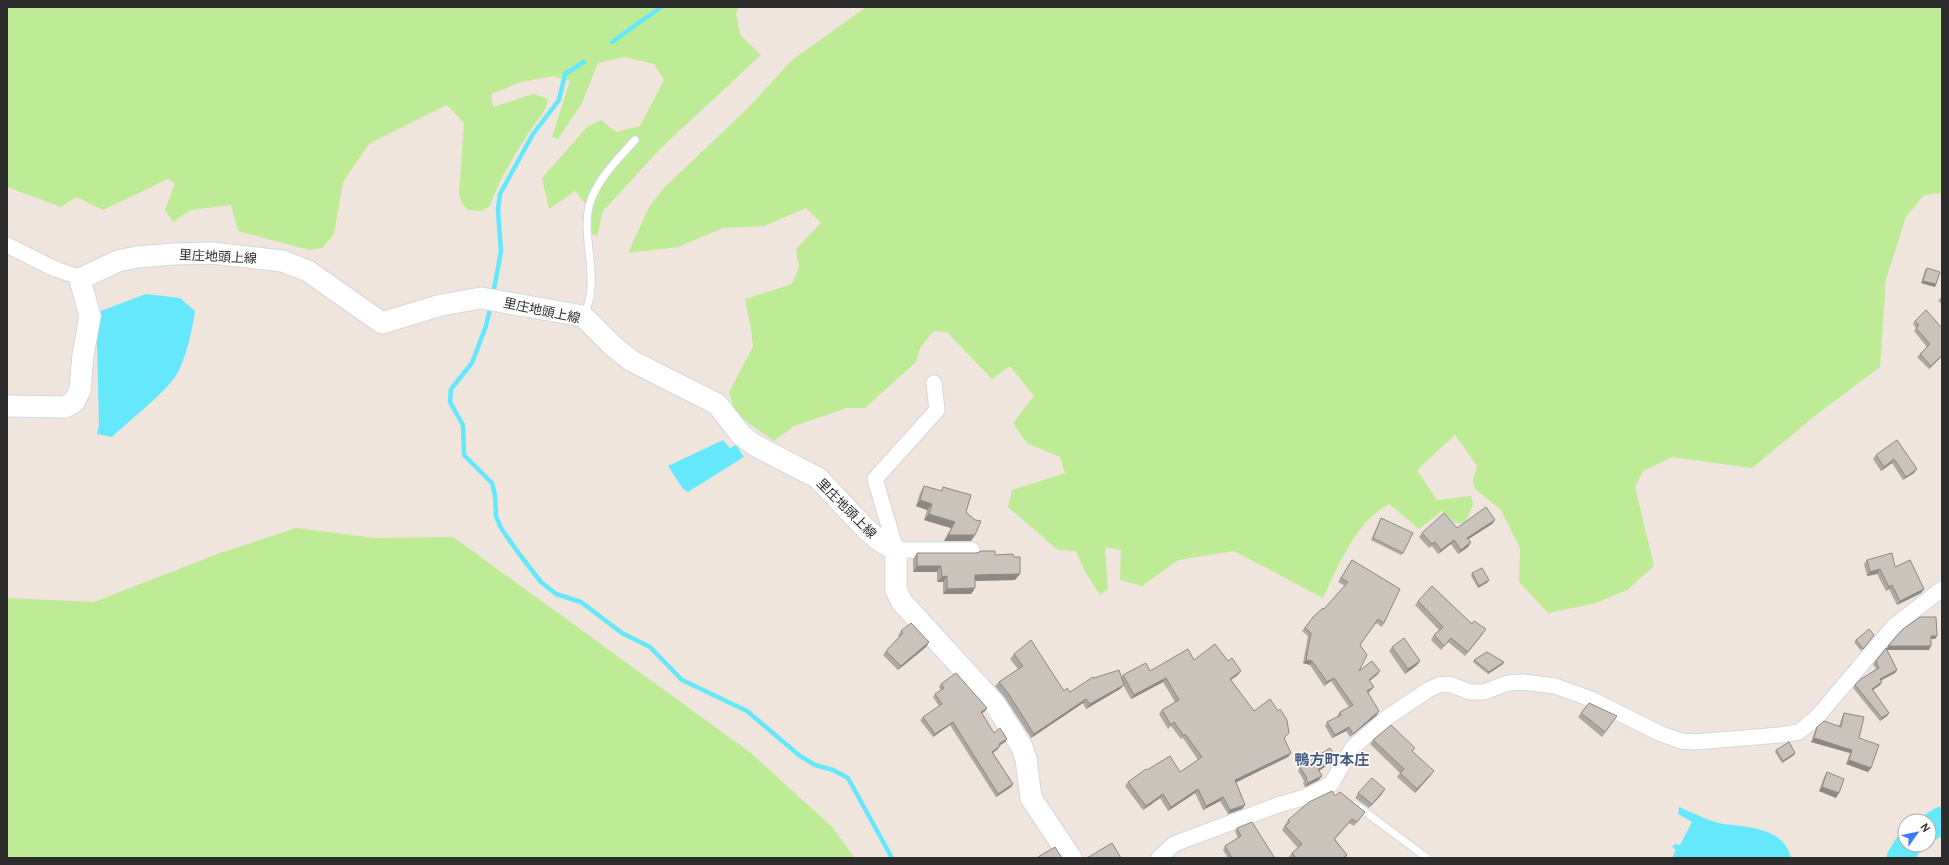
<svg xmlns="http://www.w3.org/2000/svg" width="1949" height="865" font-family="Cabin,'Noto Sans JP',sans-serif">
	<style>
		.green { fill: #beeb95 }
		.water { fill: #66e8fc }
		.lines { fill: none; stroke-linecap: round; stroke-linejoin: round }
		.stream { stroke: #66e8fc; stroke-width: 4.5 }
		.river { stroke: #66e8fc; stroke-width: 27 }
		.lane-casing { stroke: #d2d9e6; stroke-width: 9 }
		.street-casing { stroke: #d2d9e6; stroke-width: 17 }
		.secondary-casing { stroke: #d2d9e6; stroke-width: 23 }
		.lane { stroke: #fff; stroke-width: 7 }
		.street { stroke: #fff; stroke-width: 15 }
		.secondary { stroke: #fff; stroke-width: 21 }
		.wall { fill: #aea8a2 }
		.shaded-wall { fill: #8d8884 }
		.building { fill: #cac3bc; stroke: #8d8884 }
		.labels { text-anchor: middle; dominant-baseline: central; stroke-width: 3; stroke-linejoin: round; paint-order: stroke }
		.street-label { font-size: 13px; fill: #2c2c2c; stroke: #fff }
		.quarter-label { font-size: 15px; font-weight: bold; fill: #475a83; stroke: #fff }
	</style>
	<rect width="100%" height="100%" fill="#efe5dd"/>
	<path class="green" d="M7 7H739L736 13 740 35 761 55 662 147 603 211 597 236 584 230 585 203 575 191 549 209 542 178 588 126 601 120 616 132 640 126 664 80 654 64 625 57 598 63 582 103 558 139 552 137 570 81 553 76 521 82 491 94 493 107 533 94 548 99C546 113 535 122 528 134 514 156 498 181 490 206L481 211 468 210 462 203 459 194 464 123 447 105 369 144 343 182 334 234 322 248 309 250 238 231 231 205 191 210 173 222 165 210 175 183 168 179 103 210 76 197 61 207 7 187Z
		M866 7H1942V193L1924 195 1906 217 1886 279 1880 367 1816 415 1752 468 1672 457 1643 471 1635 487 1654 566 1627 590 1596 603 1548 613 1519 582 1520 548 1501 510 1475 489 1473 482 1477 466 1455 435 1417 470 1437 500 1471 496 1473 505 1465 523H1455L1442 511 1419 529 1389 504C1357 520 1338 566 1323 598L1234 551 1178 560 1142 586 1120 580 1121 550 1105 547 1108 589 1100 595 1084 570 1076 551 1058 550 1008 507 1012 490 1065 473 1060 457 1027 443 1013 423 1034 396 1010 366 992 379 947 332 934 331 920 348 916 362 865 408H847L794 426 774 441 736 414 729 392 753 347 751 328 745 299 792 284 799 268 796 249 821 223 806 208 764 226 723 228 678 247 628 253 649 207 665 187 749 107 791 61Z
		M296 528 375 538 453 537 751 753 832 827 855 858H7V598L94 602 220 553Z"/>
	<path class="water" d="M146 294 180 298 195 311C192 331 185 366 172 381 156 400 130 420 112 437L97 434 99 426 97 344 92 340 98 312Z
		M723 440 730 448 736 445 744 457 688 492 683 489 668 466Z
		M1679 807C1691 812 1707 820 1719 823 1745 828 1783 825 1791 858H1672L1676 850 1672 847 1675 844 1680 845 1692 822 1678 814Z"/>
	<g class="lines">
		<path class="stream" d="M612 42 661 7
			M493 295 501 251 498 210 500 194 533 134 559 100 565 74 584 62
			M491 304 486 326 472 363 451 389 450 402 463 425 464 455 492 483 495 495 496 516 501 528 517 551 541 582 556 594 581 602 622 633 650 647 682 680 747 711 800 756 815 765 833 770 848 778 892 858"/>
		<path class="river" d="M1929 828 1942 820
			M1900 858 1908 845"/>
		<g class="lane-casing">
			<path id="lane" d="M583 315C602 285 581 239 589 206 596 180 618 159 635 140
				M1356 805 1427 858"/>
		</g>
		<g class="street-casing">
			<path id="street" d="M7 245 55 269 82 278
				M934 383 937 410 875 479 896 550H972
				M1159 858 1174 844 1278 805 1305 797 1331 784 1353 747 1388 717 1428 690 1439 685 1449 684 1470 692H1484L1508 683 1523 682 1555 686 1591 699 1659 733 1681 741 1695 742 1780 735 1799 732 1817 717 1894 626 1942 589"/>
		</g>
		<g class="secondary-casing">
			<path id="secondary" d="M7 406 65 407 74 402 80 390 83 355 90 316 81 283 82 278 118 261 137 257 174 254 212 253 282 261 308 271 382 323 441 305 481 298 583 316 614 347 632 361 717 404 742 436 756 446 818 478 865 528 880 541 896 550V590L902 602 995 704 1022 747 1026 759 1031 798 1071 858"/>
		</g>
		<use href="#lane" class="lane"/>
		<use href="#street" class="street"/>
		<use href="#secondary" class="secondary"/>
	</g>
	<path class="wall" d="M1927 268 1936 284 1935 287 1921 283 1925 270Z
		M1942 296V304L1938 301Z
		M1915 321 1942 328V356L1929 369 1917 357 1927 347 1914 331 1916 328 1913 324Z
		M1897 440 1917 469 1914 473 1903 480 1892 463 1881 471 1873 459 1876 455Z
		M924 486 941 491 943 487 966 512 971 541H944L951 528 924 520 927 510 916 506 920 493Z
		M1381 518 1403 553 1401 555 1371 540 1380 520Z
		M1495 520 1492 524 1468 539 1471 542 1468 547 1458 554 1451 544 1438 554 1432 546 1429 548 1419 537 1422 533 1457 528Z
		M917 553 995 555 1015 580 975 581V588L971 594H943V582H937V572H913V559Z
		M1352 560 1384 623 1382 627 1376 623 1360 645 1359 671H1380L1377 675 1370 681 1371 690 1368 693 1377 715 1350 737 1346 731 1332 738 1325 726 1327 722 1338 717 1337 716 1340 712 1349 707 1331 681 1324 686 1310 665 1303 663 1308 636 1302 631 1313 617 1324 609 1345 586 1338 582Z
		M1867 560 1895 567 1924 589 1921 593 1897 605 1889 589 1886 591 1877 574 1867 576 1864 564Z
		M1472 573 1488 582 1478 588 1471 576Z
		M1418 601 1472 624 1483 634 1465 656 1448 642 1441 650 1431 640 1434 635 1439 630 1415 605Z
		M901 631 929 642 926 647 898 670 883 655 886 651 899 637 898 635Z
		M1874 635 1861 651 1854 642 1856 640Z
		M1937 636 1935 639H1931L1929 650H1887L1897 670 1895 673 1881 680 1882 682 1880 685 1873 690 1889 713 1887 716 1880 721 1853 688 1855 685 1876 669 1873 664 1887 649Z
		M1392 647 1417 665 1405 674 1389 651Z
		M1014 654 1064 691 1070 692 1094 678H1121L1123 675 1150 671 1194 660 1238 675 1231 680 1254 711 1289 733 1284 739 1291 753 1288 757 1236 782 1245 805 1242 809 1228 814 1220 801 1203 810 1195 793 1168 811 1160 798 1143 810 1125 786 1128 782 1147 770 1180 772 1198 760 1183 738 1181 739 1171 726 1168 729 1159 714 1162 710 1175 702 1163 682 1131 699 1123 685 1120 689 1086 709 1083 703 1031 738 1005 698 995 686 999 682 1018 669 1010 659Z
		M1474 660 1503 664 1488 674 1473 662Z
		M941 684 987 708 985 711 982 713 994 733 1007 739 1005 742 999 745 998 749 993 753 1013 784 1011 787 996 797 950 725 933 737 920 720 923 717 939 706 933 697 935 694 941 690 939 687Z
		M1581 713 1617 716 1602 737 1578 717Z
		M1844 713 1859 738 1871 768 1868 772 1846 764 1850 753 1811 742 1815 731 1817 727 1839 726 1842 717Z
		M1373 740 1415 748 1412 751 1431 775 1415 793 1397 777 1400 773 1370 744Z
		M1776 750 1795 753 1794 755 1782 763 1775 752Z
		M1336 757 1334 761 1319 771V780L1305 787 1303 783 1304 781 1298 771 1300 767Z
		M1827 772 1836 798 1819 791 1824 777Z
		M1358 793 1382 794 1369 808 1355 798Z
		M1335 796 1365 812 1354 826 1349 823 1335 839 1347 855 1345 858H1290L1289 857 1292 853 1298 848 1282 830 1288 820Z
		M1237 828 1274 858H1228L1223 850 1225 846 1238 838 1235 831Z"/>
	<path class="shaded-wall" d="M1923 281 1936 284 1935 287 1921 283Z
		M1942 355V356L1929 369 1931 366Z
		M1894 459 1892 463 1881 471 1884 467Z
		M1917 469 1914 473 1903 480 1906 477Z
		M920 500 932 504 927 510 916 506Z
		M929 514 955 522 951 528 924 520Z
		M1495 520 1492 524 1464 542 1467 538Z
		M948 535H975L971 541H944Z
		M1454 540 1451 544 1438 554 1441 550Z
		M1471 542 1468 547 1458 554 1461 550Z
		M917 566H941L937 572H913Z
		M1880 569 1877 574 1867 576 1870 572Z
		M1020 574 1015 580 971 581 975 575Z
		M947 576 943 582H937L942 577Z
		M1489 580 1488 582 1478 588 1479 586Z
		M1892 585 1889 589 1886 591 1889 587Z
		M975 588 971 594H943L947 589Z
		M1924 589 1921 593 1897 605 1900 601Z
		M1931 636H1937L1935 639H1929Z
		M929 642 926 647 898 670 901 666Z
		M1888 646H1931L1929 650H1886Z
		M1306 660 1312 661 1310 665 1303 663Z
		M1420 661 1417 665 1405 674 1408 669Z
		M1504 662 1503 664 1488 674 1489 672Z
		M1897 670 1895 673 1878 682 1880 679Z
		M1241 671 1238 675 1227 682 1230 679Z
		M1380 671 1377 675 1366 683 1369 680Z
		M1166 678 1163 682 1131 699 1134 695Z
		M1334 678 1331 681 1324 686 1327 682Z
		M1882 682 1880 685 1870 692 1872 689Z
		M1124 685 1120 689 1086 709 1090 704Z
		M1374 687 1371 690 1364 695 1367 691Z
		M1086 699 1083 703 1031 738 1034 734Z
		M987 708 985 711 979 715 981 712Z
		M1379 711 1377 715 1350 737 1353 734Z
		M1889 713 1887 716 1880 721 1882 718Z
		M953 722 950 725 933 737 935 734Z
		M1349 727 1346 731 1332 738 1335 735Z
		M1814 738 1852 750 1850 753 1811 742Z
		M1007 739 1005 742 996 748 999 744Z
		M1000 746 998 749 990 755 992 752Z
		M1291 753 1288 757 1233 784 1235 780Z
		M1795 753 1794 755 1782 763 1783 761Z
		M1336 757 1334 761 1315 773 1318 769Z
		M1849 760 1871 768 1868 772 1846 764Z
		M1434 771 1431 775 1415 793 1417 789Z
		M1322 776 1319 780 1305 787 1308 783Z
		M1013 784 1011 787 996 797 998 794Z
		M1822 787 1839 793 1836 798 1819 791Z
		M1198 789 1195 793 1168 811 1171 807Z
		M1385 789 1382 794 1369 808 1372 804Z
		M1163 794 1160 798 1143 810 1146 806Z
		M1223 797 1220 801 1203 810 1206 806Z
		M1245 805 1242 809 1228 814 1230 810Z
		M1352 819 1349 823 1331 843 1334 839Z"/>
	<path class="building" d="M1927 268 1940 272 1936 284 1923 281Z
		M1926 310 1942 328V355L1931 366 1920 354 1930 344 1916 328 1919 325 1915 321Z
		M1897 440 1917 469 1906 477 1894 459 1884 467 1876 455Z
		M924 486 942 491 943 487 971 495 966 512 975 520 981 521 975 535H948L955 522 929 514 932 504 920 500Z
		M1486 507 1495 520 1467 538 1471 542 1461 550 1454 540 1441 550 1435 542 1432 544 1422 533 1444 513 1457 528Z
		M1381 518 1413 533 1403 553 1373 538Z
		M982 551H995V555L1013 554 1014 557H1020V574L975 575V588L947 589V576L942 577 941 566H917V553H976Z
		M1892 553 1895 567 1910 560 1924 589 1900 601 1892 585 1889 587 1880 569 1870 572 1867 560Z
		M1352 560 1400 589 1384 623 1378 619 1360 645 1367 655 1359 671 1372 661 1380 671 1369 680 1374 687 1367 691 1379 711 1353 734 1349 727 1335 735 1327 722 1341 715 1340 712 1353 705 1334 678 1327 682 1312 661 1306 660 1311 633 1305 628 1313 617 1323 608 1324 609 1348 582 1341 578Z
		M1482 568 1489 580 1479 586 1472 573Z
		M1432 586 1472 624 1474 621 1486 629 1468 652 1451 638 1444 646 1434 635 1443 627 1418 601Z
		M1920 617H1936L1937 636H1931V646H1888L1903 629Z
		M911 623 929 642 901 666 886 651 903 633 901 631Z
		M1869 629 1874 635 1863 649 1856 640Z
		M1404 638 1420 661 1408 669 1392 647Z
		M1031 640 1064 691 1067 688 1070 692 1093 677 1094 678 1119 670 1124 685 1090 704 1086 699 1034 734 1008 693 999 682 1023 666 1014 654Z
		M1215 644 1228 661 1232 658 1241 671 1230 679 1254 711 1270 699 1278 711 1280 709 1287 720 1289 733 1284 738 1291 753 1235 780 1245 805 1230 810 1223 797 1206 806 1198 789 1171 807 1163 794 1146 806 1128 782 1146 769 1147 770 1170 756 1180 772 1202 757 1185 734 1184 736 1174 722 1171 725 1162 710 1179 700 1166 678 1134 695 1123 675 1146 663 1150 671 1188 649 1194 660Z
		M1886 648 1897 670 1880 679 1882 682 1872 689 1889 713 1882 718 1855 685 1861 679 1879 668 1876 661Z
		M1487 652 1504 662 1489 672 1474 660Z
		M956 673 987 708 981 712 994 733 1000 728 1007 739 999 744 1000 746 992 752 1013 784 998 794 953 722 935 734 923 717 942 704 935 694 944 688 941 684Z
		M1589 703 1617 716 1605 732 1581 713Z
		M1844 713 1864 717 1859 738 1879 745 1871 768 1849 760 1852 750 1814 738 1817 727 1824 721 1841 727Z
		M1391 725 1415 748 1412 751 1434 771 1417 789 1400 773 1404 769 1373 740Z
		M1789 742 1795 753 1783 761 1776 750Z
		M1330 748 1336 757 1318 769 1322 776 1308 783 1306 779 1307 778 1300 767Z
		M1827 772 1844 779 1839 793 1822 787Z
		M1372 778 1385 789 1372 804 1358 793Z
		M1332 791 1335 796 1340 792 1365 812 1357 822 1352 819 1334 839 1347 855 1343 858H1318V857L1317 858H1296L1292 853 1302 844 1285 826 1290 822 1288 820 1309 802Z
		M1252 822 1274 857 1273 858H1232L1225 846 1241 836 1237 828Z
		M1112 843 1121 858H1087Z
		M1055 847 1062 858H1039L1038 857Z"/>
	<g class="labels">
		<g class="street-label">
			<text transform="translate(218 256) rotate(3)">里庄地頭上線</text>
			<text transform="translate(542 310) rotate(12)">里庄地頭上線</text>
			<text transform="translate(847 508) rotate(45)">里庄地頭上線</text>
		</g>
		<g class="quarter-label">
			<text x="1332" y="760">鴨方町本庄</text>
		</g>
	</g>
	<rect width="1949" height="865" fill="none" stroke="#2c2c2c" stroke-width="16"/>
	<g transform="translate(1917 833) rotate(57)"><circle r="19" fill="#ffffff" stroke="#ababab"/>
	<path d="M0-3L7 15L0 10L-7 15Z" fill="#3b7aff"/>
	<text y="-6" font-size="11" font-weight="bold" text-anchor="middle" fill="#2c2c2c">N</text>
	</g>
</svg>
